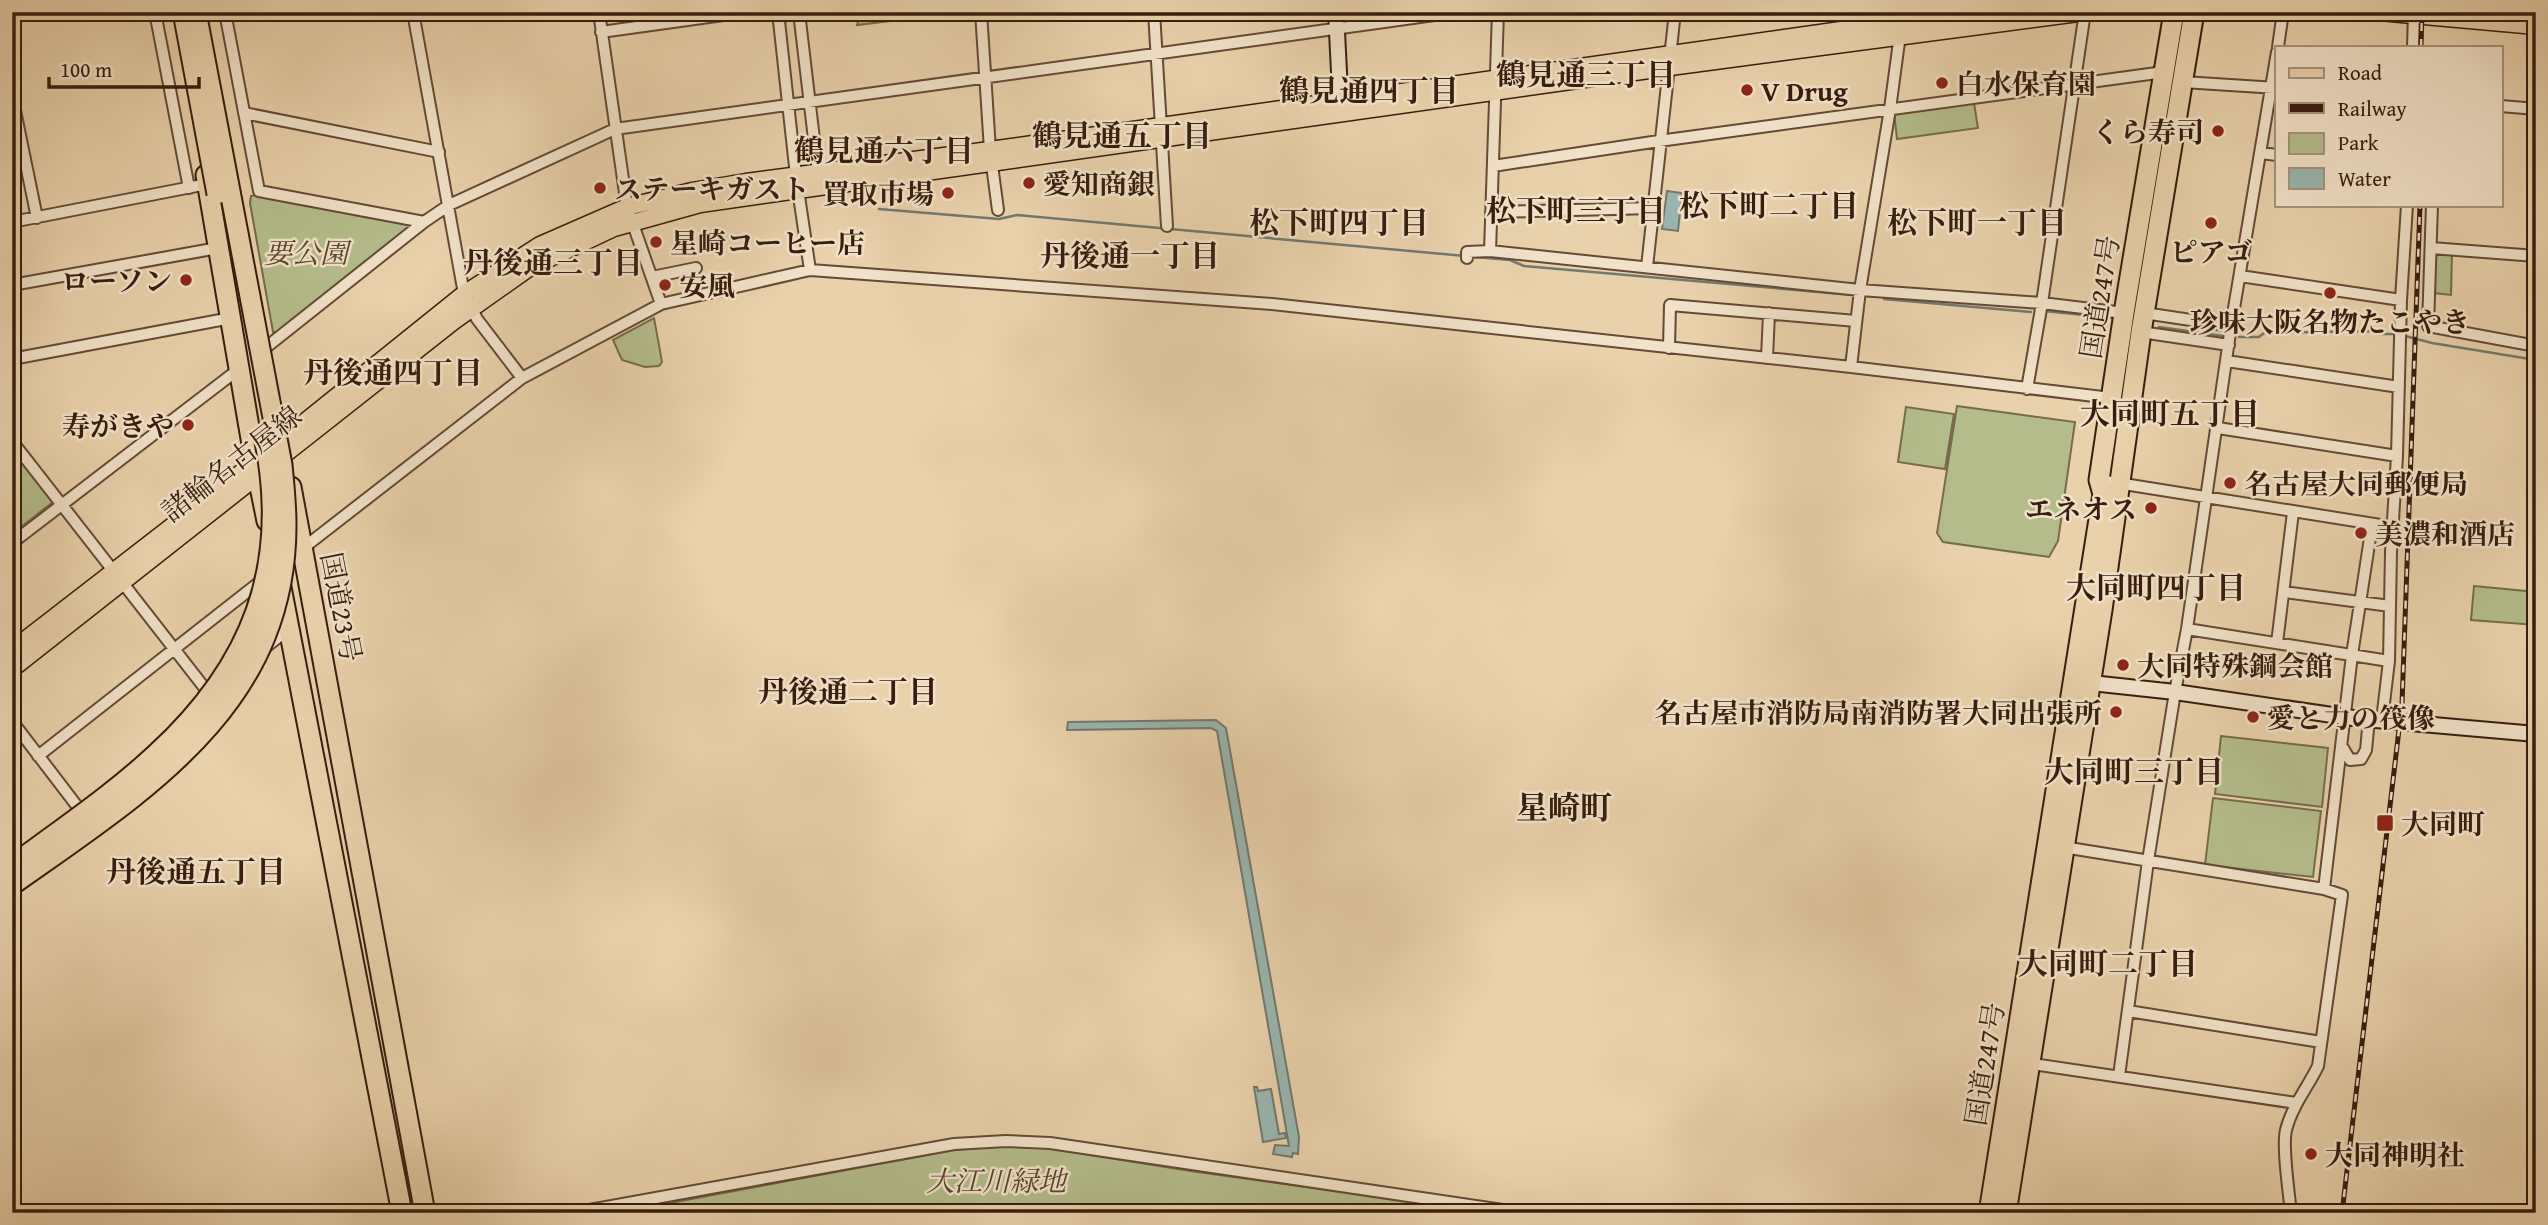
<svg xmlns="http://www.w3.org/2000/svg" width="2548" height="1225" font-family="'Gentium Book Plus','Noto Serif JP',serif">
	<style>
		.green { fill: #b4bc8b; stroke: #766c4c; stroke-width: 2 }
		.water { fill: #99b6b0; stroke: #72796f; stroke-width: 2 }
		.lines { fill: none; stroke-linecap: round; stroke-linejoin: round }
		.stream { stroke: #72796f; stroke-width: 2.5 }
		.street-casing { stroke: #644a35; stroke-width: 14 }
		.secondary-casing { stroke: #371d0e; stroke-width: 18 }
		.primary-casing { stroke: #371d0e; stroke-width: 19 }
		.highway-casing { stroke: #371d0e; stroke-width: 23 }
		.street { stroke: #f1e1c8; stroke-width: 10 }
		.secondary { stroke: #f1e1c8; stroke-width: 14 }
		.primary { stroke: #e9d1ab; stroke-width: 16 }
		.highway { stroke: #e9d1ab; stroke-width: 19 }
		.rail-casing { stroke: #371d0e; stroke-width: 5 }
		.rail { stroke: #f1e1c8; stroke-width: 2.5; stroke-dasharray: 8; stroke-linecap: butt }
		.highway-bridge-casing { stroke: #371d0e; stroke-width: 23; stroke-linecap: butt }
		.highway-bridge { stroke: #e9d1ab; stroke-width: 19 }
		.poi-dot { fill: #8f2418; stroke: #f1e1c8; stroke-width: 2.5 }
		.labels { text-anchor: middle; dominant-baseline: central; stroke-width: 5; stroke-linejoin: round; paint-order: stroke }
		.poi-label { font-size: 28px; font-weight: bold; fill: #371d0e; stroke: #f1e1c8; text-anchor: start }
		.park-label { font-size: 28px; font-style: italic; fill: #56452d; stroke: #f1e1c8 }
		.street-label { font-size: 28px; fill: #371d0e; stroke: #f1e1c8 }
		.neighbourhood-label { font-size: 30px; font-weight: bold; fill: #371d0e; stroke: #f1e1c8 }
		.quarter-label { font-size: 32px; font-weight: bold; fill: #371d0e; stroke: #f1e1c8 }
	</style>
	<rect width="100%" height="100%" fill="#e9d1ab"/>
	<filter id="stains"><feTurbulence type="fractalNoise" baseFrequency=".00286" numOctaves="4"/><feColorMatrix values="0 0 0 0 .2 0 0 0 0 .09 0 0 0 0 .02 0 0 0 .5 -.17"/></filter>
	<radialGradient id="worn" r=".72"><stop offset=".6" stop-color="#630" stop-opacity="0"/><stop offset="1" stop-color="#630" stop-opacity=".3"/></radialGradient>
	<path class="green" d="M861 12H890V21L857 25Z
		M1974 103 1978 128 1897 139 1894 112Z
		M258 195 409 223 411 228 280 332H273L250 203 251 196Z
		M2436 251 2452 252 2451 295 2434 293 2432 257Z
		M654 318 662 362 659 366 645 367 622 360 613 340Z
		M1957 406 2075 422 2058 541 2049 557 1943 542 1937 533Z
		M1906 407 1954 414 1945 469 1898 462Z
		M12 449 53 502 12 534Z
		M2474 586 2536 592V625L2471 620Z
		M2221 736 2328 748 2322 807 2215 794Z
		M2213 798 2321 811 2313 877 2205 865Z
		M1006 1146 1046 1148 1197 1172 1499 1213H616L954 1150Z"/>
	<path class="water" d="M1667 191 1682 193 1678 231 1662 229Z
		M1216 720 1226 728 1299 1137 1298 1154 1293 1153 1292 1157 1273 1154 1275 1145 1289 1146 1217 731 1211 728 1067 730 1068 722Z
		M1254 1087H1257L1258 1091 1271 1089 1279 1134 1285 1133 1286 1138 1263 1142Z"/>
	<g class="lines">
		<path class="stream" d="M879 209 999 219 1017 215 1465 256
			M1475 257 1510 260 1524 266 1853 295
			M1884 299 2031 312
			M2044 311 2114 318
			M2159 327 2223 336
			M2405 336 2432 343 2536 360
			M2239 337H2259L2264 333 2372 331 2377 334H2398"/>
		<g class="street-casing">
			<path id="street" d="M155 12 189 188
				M225 12 259 191 424 222
				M413 12 464 294 477 319 522 378
				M599 12 627 207 661 304
				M778 12 796 176 810 270
				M799 12 818 173
				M981 12 990 150 998 210
				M1154 12 1167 226
				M601 32 745 12
				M2278 47 2283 12
				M2413 47 2414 12
				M2183 82 2277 88
				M12 96 37 218
				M2501 106 2536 109
				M244 113 439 152
				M2261 153 2277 155
				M1493 166 1659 141 2164 72
				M2432 205 2428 326 2536 346
				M1491 212 1653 208
				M12 222 207 184
				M2431 248 2536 256
				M1490 251 1498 12
				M1467 258V252L1490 251 1860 290 2042 303 2124 313
				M1647 267 1675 12
				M2240 276 2401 300
				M652 277 696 268
				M12 285 218 248
				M2144 313 2231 326
				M2141 332 2229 345
				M1669 348 1670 305 1856 321
				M264 349 424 222 449 205 615 129 1456 12
				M1767 358 1769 313
				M12 359 231 318
				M2227 361 2399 387
				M1851 367 1860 290 1890 109 1903 12
				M2027 389 2042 303 2085 12
				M2218 428 2397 456
				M12 441 207 691
				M2099 480 2393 527
				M12 543 239 369
				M302 549 522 378 661 304 810 270 1272 304 1851 367 2111 398
				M2284 592 2390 606
				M2187 629 2389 661
				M2277 643 2293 512
				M262 650 289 629
				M2382 720 2389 661 2391 552 2397 456 2401 300 2407 205
				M12 721 80 810
				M2343 748 2350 760 2361 759 2366 750 2369 719
				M38 756 261 581
				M2063 847 2324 889 2342 895 2318 1066C2308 1087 2292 1106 2286 1130 2282 1147 2289 1193 2291 1213
				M2324 889 2352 655 2372 525
				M2128 1011 2321 1042
				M2026 1063 2296 1103
				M2119 1076 2148 861 2175 692 2187 629 2231 326 2277 52
				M573 1213 954 1144 1006 1141 1050 1143 1523 1213"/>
		</g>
		<g class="secondary-casing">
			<path id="secondary" d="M1336 12 1341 112
				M2082 682 2175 692 2353 718 2536 734"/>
		</g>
		<g class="primary-casing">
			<path id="primary" d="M2379 12 2536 26
				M12 650 255 462 464 294 540 245 627 207 692 191 746 182 990 150 1969 12
				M12 669 454 321 529 268 614 228 700 204 1670 67 2086 12"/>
		</g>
		<g class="highway-casing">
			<path id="highway" d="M206 175 255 462 267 521
				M291 487 425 1213
				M280 582 402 1213
				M1989 1213 2103 494 2099 480 2124 313 2174 12
				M2006 1213 2102 610 2141 332 2194 12"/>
		</g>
		<use href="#street" class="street"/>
		<use href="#secondary" class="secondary"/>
		<use href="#primary" class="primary"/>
		<use href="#highway" class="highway"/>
		<g class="rail-casing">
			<path id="rail" d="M2421 47 2422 12
				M2342 1213 2402 704 2420 205"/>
		</g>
		<use href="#rail" class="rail"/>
		<g class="highway-bridge-casing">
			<path id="highway-bridge" d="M183 12 217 194
				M13 865C61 829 112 795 156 754 252 666 291 566 264 437
				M12 885C143 792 287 706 286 524 286 504 284 485 282 465L196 12"/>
		</g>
		<use href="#highway-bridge" class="highway-bridge"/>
	</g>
	<g class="poi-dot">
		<circle cx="1942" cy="83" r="7"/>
		<circle cx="1747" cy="90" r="7"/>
		<circle cx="2218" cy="131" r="7"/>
		<circle cx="1029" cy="183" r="7"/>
		<circle cx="600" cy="188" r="7"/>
		<circle cx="948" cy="193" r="7"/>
		<circle cx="2211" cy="223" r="7"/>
		<circle cx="656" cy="242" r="7"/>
		<circle cx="186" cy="280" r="7"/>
		<circle cx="665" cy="285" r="7"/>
		<circle cx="2330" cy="293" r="7"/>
		<circle cx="188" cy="425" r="7"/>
		<circle cx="2230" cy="483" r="7"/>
		<circle cx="2151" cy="508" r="7"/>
		<circle cx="2361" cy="533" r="7"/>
		<circle cx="2123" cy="665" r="7"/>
		<circle cx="2116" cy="712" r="7"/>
		<circle cx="2253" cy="717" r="7"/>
		<rect x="2376" y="814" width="18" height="18" rx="3.5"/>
		<circle cx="2311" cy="1154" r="7"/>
	</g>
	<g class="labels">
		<g class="poi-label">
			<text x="1956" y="83">白水保育園</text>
			<text x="1761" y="90">V Drug</text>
			<text x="2204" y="131" text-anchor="end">くら寿司</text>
			<text x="1043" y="183">愛知商銀</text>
			<text x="614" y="188">ステーキガスト</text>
			<text x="934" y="193" text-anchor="end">買取市場</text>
			<text x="670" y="242">星崎コーヒー店</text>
			<text x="2211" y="251" text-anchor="middle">ピアゴ</text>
			<text x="172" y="280" text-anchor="end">ローソン</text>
			<text x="679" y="285">安風</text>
			<text x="2330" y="321" text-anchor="middle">珍味大阪名物たこやき</text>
			<text x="174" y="425" text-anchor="end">寿がきや</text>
			<text x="2244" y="483">名古屋大同郵便局</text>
			<text x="2137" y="508" text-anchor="end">エネオス</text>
			<text x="2375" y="533">美濃和酒店</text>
			<text x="2137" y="665">大同特殊鋼会館</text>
			<text x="2102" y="712" text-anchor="end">名古屋市消防局南消防署大同出張所</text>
			<text x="2267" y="717">愛と力の筏像</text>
			<text x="2401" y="823">大同町</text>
			<text x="2325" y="1154">大同神明社</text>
		</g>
		<g class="park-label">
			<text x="306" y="252">要公園</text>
			<text x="996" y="1180">大江川緑地</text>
		</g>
		<g class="street-label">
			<text transform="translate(2099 297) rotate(-81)">国道247号</text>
			<text transform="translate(231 463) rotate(-38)">諸輪名古屋線</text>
			<text transform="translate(342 607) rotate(79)">国道23号</text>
			<text transform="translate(1984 1064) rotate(-81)">国道247号</text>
		</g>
		<g class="neighbourhood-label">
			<text x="1586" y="74">鶴見通三丁目</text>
			<text x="1369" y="90">鶴見通四丁目</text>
			<text x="1122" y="135">鶴見通五丁目</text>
			<text x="884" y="150">鶴見通六丁目</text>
			<text x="1769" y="205">松下町二丁目</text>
			<text x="1576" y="210">松下町三丁目</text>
			<text x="1339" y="222">松下町四丁目</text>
			<text x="1977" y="222">松下町一丁目</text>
			<text x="1130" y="255">丹後通一丁目</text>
			<text x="553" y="262">丹後通三丁目</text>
			<text x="393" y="372">丹後通四丁目</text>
			<text x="2170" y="413">大同町五丁目</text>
			<text x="2156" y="587">大同町四丁目</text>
			<text x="848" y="691">丹後通二丁目</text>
			<text x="2134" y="771">大同町三丁目</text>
			<text x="196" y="871">丹後通五丁目</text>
			<text x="2108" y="963">大同町二丁目</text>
		</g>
		<g class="quarter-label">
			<text x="1564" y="807">星崎町</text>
		</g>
	</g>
	<rect width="2548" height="1225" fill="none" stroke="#e9d1ab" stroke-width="42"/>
	<rect x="14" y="14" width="2520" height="1197" fill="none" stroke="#371d0e" stroke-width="3.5"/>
	<rect x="21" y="21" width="2506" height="1183" fill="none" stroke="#371d0e" stroke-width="2"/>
	<rect x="2275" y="46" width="228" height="161" fill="#f1e1c8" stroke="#a7937e" stroke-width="2"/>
	<rect x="2289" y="68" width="35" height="10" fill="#e9d1ab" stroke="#a7937e" stroke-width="2"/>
	<text x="2338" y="80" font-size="21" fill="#371d0e">Road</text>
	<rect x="2289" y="103" width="35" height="10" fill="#371d0e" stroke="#a7937e" stroke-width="2"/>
	<text x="2338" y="116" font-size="21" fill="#371d0e">Railway</text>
	<rect x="2289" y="133" width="35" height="21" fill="#b4bc8b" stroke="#a7937e" stroke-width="2"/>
	<text x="2338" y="150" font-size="21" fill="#371d0e">Park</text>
	<rect x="2289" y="168" width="35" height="21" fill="#99b6b0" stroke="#a7937e" stroke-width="2"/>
	<text x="2338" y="186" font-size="21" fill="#371d0e">Water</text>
	<path d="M49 77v10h150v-10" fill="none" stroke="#371d0e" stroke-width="3.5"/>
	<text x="60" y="77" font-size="21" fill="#371d0e" stroke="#f1e1c8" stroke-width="5" paint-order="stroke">100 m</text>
	<rect width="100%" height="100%" filter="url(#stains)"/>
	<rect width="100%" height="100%" fill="url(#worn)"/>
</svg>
